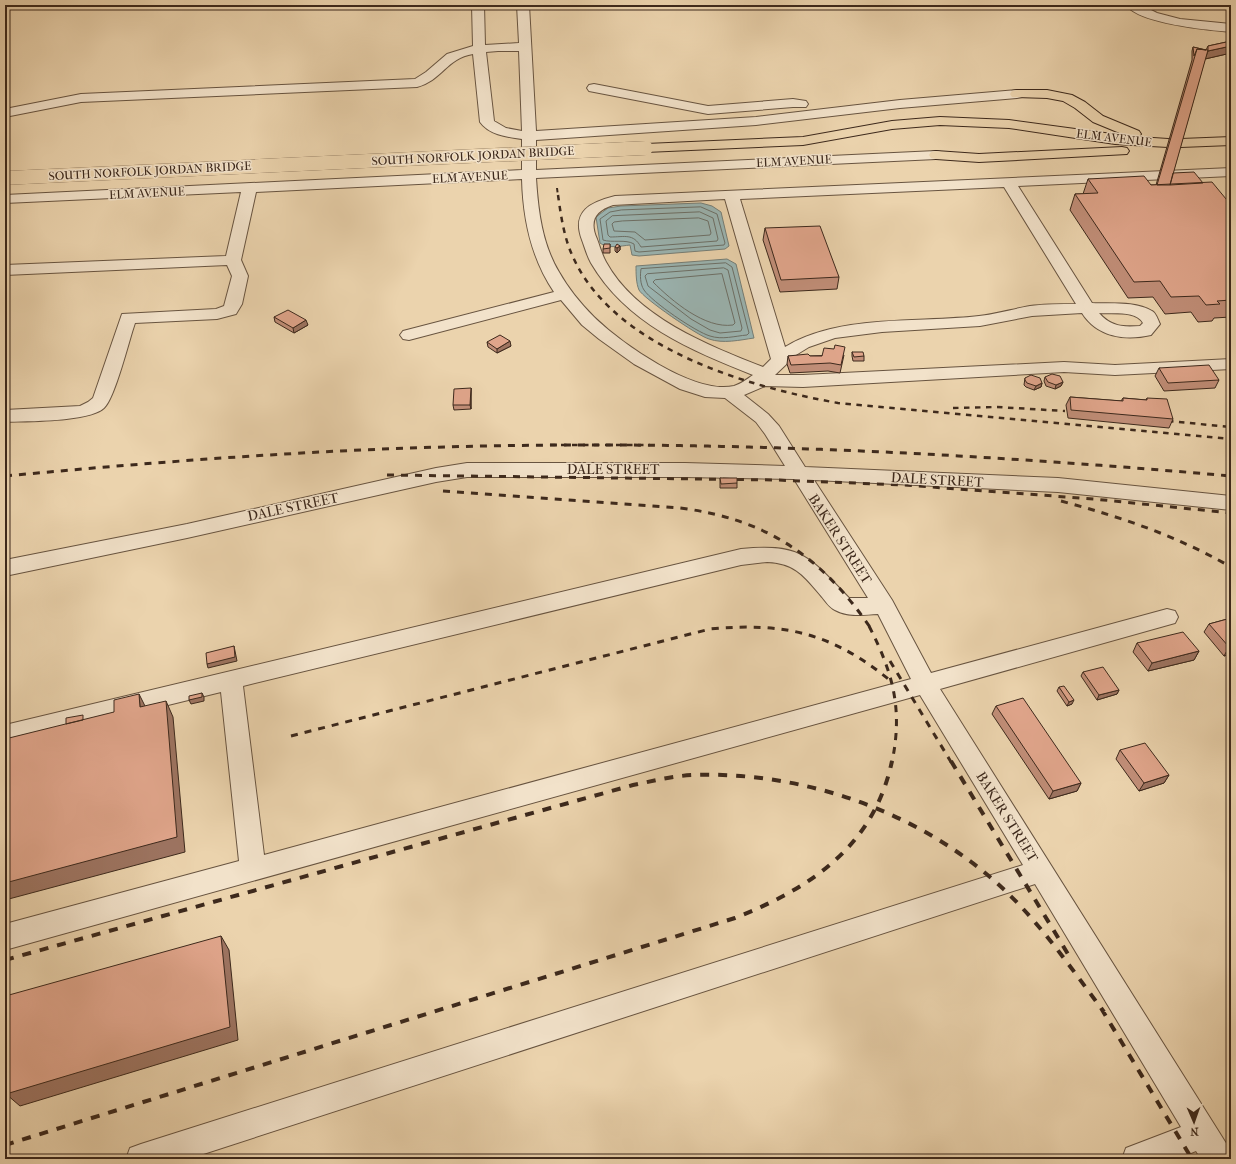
<svg xmlns="http://www.w3.org/2000/svg" width="1236" height="1164" font-family="'IM FELL French Canon',serif">
	<style>
		.water { fill: #9bb6b4; stroke: #757e77 }
		.lines { fill: none; stroke-linecap: round; stroke-linejoin: round }
		.shore { stroke: #6c7068; stroke-width: 1 }
		.minor-casing { stroke: #685440; stroke-width: 2 }
		.major-casing { stroke: #3d291c; stroke-width: 2 }
		.minor { fill: #f2e2ca; fill-rule: evenodd }
		.major { fill: #ebd3ad; fill-rule: evenodd }
		.rail-far3 { stroke: #3d291c; stroke-width: 2; stroke-dasharray: 4.5 4.5; stroke-linecap: butt }
		.rail-far2 { stroke: #3d291c; stroke-width: 2.5; stroke-dasharray: 5.5 5.5; stroke-linecap: butt }
		.rail-far1 { stroke: #3d291c; stroke-width: 3; stroke-dasharray: 7 7; stroke-linecap: butt }
		.rail { stroke: #3d291c; stroke-width: 4; stroke-dasharray: 9 9; stroke-linecap: butt }
		.major-bridge-casing { stroke: #3d291c; stroke-width: 14; stroke-linecap: butt }
		.major-bridge { stroke: #ebd3ad; stroke-width: 14 }
		.wall { fill: #c18e78; stroke: #3d291c }
		.shaded-wall { fill: #9d7461; stroke: #3d291c }
		.building { fill: #e0a58b; stroke: #3d291c }
		.labels { text-anchor: middle; dominant-baseline: central; stroke-width: 3; stroke-linejoin: round; paint-order: stroke }
		.far-street-label { font-size: 12px; fill: #3d291c; stroke: #f2e2ca }
		.street-label { font-size: 14px; fill: #3d291c; stroke: #f2e2ca }
	</style>
	<rect width="100%" height="100%" fill="#ebd3ad"/>
	<filter id="stains"><feTurbulence type="fractalNoise" baseFrequency=".005" numOctaves="4"/><feColorMatrix values="0 0 0 0 .2 0 0 0 0 .09 0 0 0 0 .02 0 0 0 .5 -.17"/></filter>
	<radialGradient id="worn" r=".72"><stop offset=".6" stop-color="#630" stop-opacity="0"/><stop offset="1" stop-color="#630" stop-opacity=".3"/></radialGradient>
	<path class="water" d="M701 203 712 206 721 212 729 246 725 249 639 256 632 255 630 245C621 246 607 249 600 243L596 217 608 208 621 206Z
		M727 259 736 264 754 338C740 340 723 344 709 339 698 336 643 298 639 290 636 283 636 273 636 266Z"/>
	<g class="lines">
		<path class="shore" d="M701 207 717 214 725 243 724 245 639 252 635 251 634 244C626 239 612 243 603 240L600 219 610 212 621 210Z
			M700 212 713 218 718 239 717 241 641 247C633 233 625 237 610 237L608 235 606 221 612 216Z
			M699 218 708 221 711 233 710 235 645 240 635 232 614 231 612 224 614 222 622 221Z
			M726 263 732 267 749 333 747 335C735 336 722 340 710 336 696 332 652 302 644 290 640 284 640 275 641 269Z
			M724 268 728 270 742 328 741 331 720 333 710 330 691 319 648 286 645 276 647 274Z
			M722 274 735 323 733 325C705 329 672 301 653 282L655 280Z"/>
		<g class="minor-casing">
			<path id="minor" d="M472 5H484L485 45 519 43 517 5H529L536 131 756 117 900 100 1017 90 1022 91 1024 94 1022 97 1017 98 900 108 756 125 536 140V170L936 151 941 152 943 155 941 158 936 159 536 178C538 210 542 244 559 272 568 288 580 303 594 317 622 344 694 395 734 386 741 384 747 379 753 375 690 350 626 323 591 263 587 256 585 248 582 240 571 211 591 202 615 196L1231 168V176L1018 186 1092 303C1111 304 1135 301 1152 311 1156 313 1158 320 1160 324L1151 335C1125 341 1097 337 1082 313L1032 316 980 326 882 332 835 338 809 347 796 355 775 375H803L1064 362 1115 365 1231 359V369L1115 375 1064 372 803 387 765 386 744 395 768 414 779 426 805 467 1058 478 1231 496V510L1058 492 814 480 892 600 931 673 1167 609 1175 611 1178 617 1175 623 940 689 1229 1148 1231 1159H1201L1196 1151 1176 1159H1122L1126 1148 1181 1127 1035 884 188 1159H126L130 1148 141 1144 1023 865 920 695 5 950V924L239 861 221 692 5 745V725L741 549C802 543 809 557 849 598H868L794 479 685 477H467L436 482 187 538 5 576V560L187 524 436 468 467 463H685L785 466 765 434 756 422 725 398 705 397 680 389 634 364 599 339 582 325 561 300 409 340 403 339 400 335 403 331 554 292C531 258 523 219 522 179L256 192 241 260 248 276 242 304 236 314 217 319 135 323C129 340 115 398 104 408 89 422 27 421 5 422V410L80 406 88 402 93 398 122 314 216 309 224 306 232 276 227 265 5 275V265L226 256 241 192 5 203V195L522 170V139C508 137 489 135 480 122L473 54C447 58 441 81 417 87L81 102 5 117V109L81 94 415 79 426 72 447 54 473 46ZM498 51H519L522 131 506 128 494 121 486 52ZM1004 187 1076 304C1061 304 1045 304 1030 306 1013 309 996 314 979 316 918 323 839 314 785 347L740 199ZM725 199 771 359 763 367C707 345 636 317 606 262 602 255 600 247 597 239 589 221 595 211 613 205ZM1099 313C1112 314 1136 310 1143 323L1140 326C1123 327 1111 327 1099 313ZM767 562C796 563 805 577 822 597 826 602 830 608 835 610 848 617 863 615 878 614L911 679 264 855 243 686 741 565Z
				M1126 5H1141L1157 13 1180 19 1231 24V32C1208 30 1140 24 1126 5Z
				M594 84 708 106 793 99 806 101 808 104 806 107H793L708 114 589 91 587 88 589 85Z"/>
		</g>
		<g class="major-casing">
			<path id="major" d="M1017 90H1047L1072 95 1085 102 1103 116 1139 131 1141 134 1139 137 1168 139 1174 142 1181 139 1231 137V145L1181 147 1174 144 1168 147 1115 144 1009 128 940 125 892 129 803 145 646 152 641 151 639 148 641 145 646 144 803 137 892 121 940 117 1009 120 1127 136 1093 122 1075 108 1063 101 1047 98 1012 97 1010 94 1012 91Z
				M1122 147 1127 148 1129 151 1127 154 979 162 936 159 931 158 929 155 931 152 936 151 979 154Z"/>
		</g>
		<use href="#minor" class="minor"/>
		<use href="#major" class="major"/>
		<path class="rail-far3" d="M557 188 558 196"/>
		<path class="rail-far2" d="M558 195C561 216 564 238 573 257 614 348 748 387 838 403L1231 439
			M953 408 997 407 1065 411
			M1168 421 1231 427
			M550 445H650"/>
		<path class="rail-far1" d="M387 475 776 480 904 485 1094 499 1231 513
			M5 476C165 461 325 449 485 446 734 441 983 454 1231 476
			M443 491 680 508C768 519 823 558 872 630
			M1061 501C1121 517 1177 536 1231 567
			M869 626C893 673 903 709 892 762
			M890 661 951 762
			M291 736 710 629C785 622 833 633 892 682"/>
		<path class="rail" d="M951 761 1071 959
			M5 960 633 785C653 781 672 776 693 775 802 771 917 811 998 884 1039 921 1071 968 1104 1012
			M1101 1008 1192 1159
			M5 1145 735 918C811 888 874 846 892 761"/>
		<g class="major-bridge-casing">
			<path id="major-bridge" d="M5 178 646 148"/>
		</g>
		<use href="#major-bridge" class="major-bridge"/>
	</g>
	<path class="wall" d="M1231 41V53L1205 59 1173 173 1203 183 1231 205V317L1214 318 1212 321 1198 322 1191 312 1165 314 1153 297 1128 298 1070 210 1075 194H1083L1088 179 1151 185H1156L1192 60V51L1193 47 1206 50 1208 46Z
		M765 228 839 277 837 289 780 292 763 240Z
		M610 244V253H603V249Z
		M620 246V250L617 253 615 251V247Z
		M274 317 308 325 294 333 275 322Z
		M487 342 511 346 497 353 488 347Z
		M852 352 864 356V361H853L852 356Z
		M844 355 840 373 828 371 790 373 787 364 788 356H810Z
		M1159 368 1219 380 1215 388 1164 391 1155 376Z
		M1231 373V388L1227 382Z
		M1045 377 1063 382 1061 386 1055 389 1046 386 1044 381Z
		M1025 378 1042 383 1041 387 1034 390 1026 387 1024 385Z
		M471 388V409L454 410 453 405Z
		M1070 397 1121 401 1123 398 1146 400 1147 398 1173 419 1169 428 1068 418 1066 405Z
		M720 478 737 483V488H720Z
		M1231 618V654L1224 656 1204 632 1209 624Z
		M1137 643 1199 651 1194 660 1148 671 1133 652Z
		M1083 672 1119 690 1117 694 1097 700 1081 676Z
		M1059 687 1072 704 1067 706 1057 691Z
		M996 706 1081 783 1077 791 1049 799 992 714Z
		M1120 750 1169 775 1164 783 1139 791 1116 759Z"/>
	<path class="shaded-wall" d="M1231 46V53L1205 59 1208 51Z
		M620 246V250L617 253V248Z
		M306 320 308 325 294 333 293 328Z
		M510 341 511 346 497 353V349Z
		M1063 382 1061 386 1055 389 1056 385Z
		M1042 383 1041 387 1034 390 1036 386Z
		M471 388V409L470 405Z
		M234 646 237 661 208 668 207 664Z
		M1229 647H1231V654L1224 656Z
		M1199 651 1194 660 1148 671 1152 663Z
		M1119 690 1117 694 1097 700 1099 695Z
		M202 693 204 697V701L191 704 189 700Z
		M139 694 147 710 140 707Z
		M1074 700 1072 704 1067 706 1069 702Z
		M166 701 173 717 185 852 5 900V883Z
		M1169 775 1164 783 1139 791 1144 783Z
		M1081 783 1077 791 1049 799 1053 791Z
		M221 936 229 950 238 1040 20 1106 6 1094Z"/>
	<path class="building" d="M1231 41V46L1208 51V46Z
		M1193 47 1206 50 1197 49 1194 56Z
		M1197 49 1208 50 1170 185H1157Z
		M1194 172 1203 183 1170 185 1173 173Z
		M1144 176 1151 185 1212 182 1231 205V300L1217 301 1220 304 1206 305 1199 296 1171 297 1160 281 1134 282 1075 194 1098 193 1088 179Z
		M820 226 839 277 781 280 765 228Z
		M604 244H610V248L603 249Z
		M617 244 620 246 617 248 615 247Z
		M288 310 306 320 293 328 274 317Z
		M500 335 510 341 497 349 487 342Z
		M835 345 845 347 841 365 830 363 791 365 788 356 808 354 810 356H822L824 348 834 349Z
		M852 352H863L864 356 854 357Z
		M1209 365 1219 380 1168 383 1159 368Z
		M1052 374 1060 376 1063 382 1056 385 1048 382 1045 377Z
		M1031 375 1040 378 1042 383 1036 386 1027 383 1025 380V378Z
		M471 388 470 405H453L454 389Z
		M1070 397 1123 401V398L1147 400V398L1167 399 1173 419 1071 410Z
		M720 478H737V483L721 484Z
		M1231 618V647H1229L1209 624Z
		M1183 632 1199 651 1152 663 1137 643Z
		M234 646 235 657 207 664 206 653Z
		M1103 667 1119 690 1099 695 1083 672Z
		M1064 686 1074 700 1069 702 1059 687Z
		M202 693V697L189 700V696Z
		M139 694 140 707 166 701 177 837 5 883V739L114 712V700Z
		M1023 698 1081 783 1053 791 996 706Z
		M83 715V720L66 724V718Z
		M1145 743 1169 775 1144 783 1120 750Z
		M221 936 230 1027 6 1094 9 995Z"/>
	<g class="labels">
		<g class="far-street-label">
			<text transform="translate(1114 138) rotate(7)">ELM AVENUE</text>
			<text transform="translate(473 156) rotate(-3)">SOUTH NORFOLK JORDAN BRIDGE</text>
			<text transform="translate(794 161) rotate(-3)">ELM AVENUE</text>
			<text transform="translate(150 171) rotate(-3)">SOUTH NORFOLK JORDAN BRIDGE</text>
			<text transform="translate(470 177) rotate(-3)">ELM AVENUE</text>
			<text transform="translate(147 193) rotate(-3)">ELM AVENUE</text>
		</g>
		<g class="street-label">
			<text x="613" y="469">DALE STREET</text>
			<text transform="translate(937 480) rotate(3)">DALE STREET</text>
			<text transform="translate(293 507) rotate(-12)">DALE STREET</text>
			<text transform="translate(840 539) rotate(57)">BAKER STREET</text>
			<text transform="translate(1007 817) rotate(58)">BAKER STREET</text>
		</g>
	</g>
	<rect width="1236" height="1164" fill="none" stroke="#ebd3ad" stroke-width="20"/>
	<rect x="6" y="6" width="1224" height="1152" fill="none" stroke="#3d291c" stroke-width="2"/>
	<rect x="10" y="10" width="1216" height="1144" fill="none" stroke="#3d291c"/>
	<g transform="translate(1194 1122) rotate(178)" stroke="#f2e2ca" stroke-width="3" paint-order="stroke">
	<path d="M0-3L7 15L0 10L-7 15Z" fill="#3d291c"/>
	<text y="-6" font-size="11" font-weight="bold" text-anchor="middle" fill="#3d291c">N</text>
	</g>
	<rect width="100%" height="100%" filter="url(#stains)"/>
	<rect width="100%" height="100%" fill="url(#worn)"/>
</svg>
